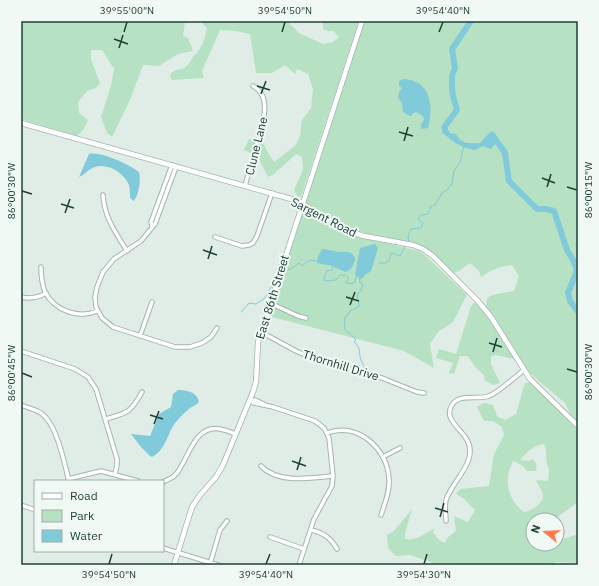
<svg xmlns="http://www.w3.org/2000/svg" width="599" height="586" font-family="'IBM Plex Sans',sans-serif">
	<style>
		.green { fill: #b6e1c2; fill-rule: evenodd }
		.water { fill: #81cad9 }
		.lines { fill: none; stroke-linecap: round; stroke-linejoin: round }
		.stream { stroke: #81cad9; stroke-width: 1 }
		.river { stroke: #81cad9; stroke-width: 6 }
		.minor-casing { stroke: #a2b6af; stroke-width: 5.5 }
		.tertiary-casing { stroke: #a2b6af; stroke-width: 6 }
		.minor { stroke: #fff; stroke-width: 3.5 }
		.tertiary { stroke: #fff; stroke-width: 4.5 }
		.ticks { fill: none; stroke: #1f4037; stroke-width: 1.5 }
		.labels { text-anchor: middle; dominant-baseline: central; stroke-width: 4; stroke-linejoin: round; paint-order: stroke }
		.street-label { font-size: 12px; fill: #1f4037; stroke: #f1f9f5 }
		.neatline { fill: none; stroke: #1f4037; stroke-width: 1.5 }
		.ticks-label { font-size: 10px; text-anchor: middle; fill: #1f4037 }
	</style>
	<rect width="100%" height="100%" fill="#e0ede7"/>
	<path class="green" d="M21 21H185L183 36 188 38 193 51 178 54 159 66 143 65 130 100 112 137 107 133 101 117 111 86 114 69 102 50H91V59L100 83 96 88 87 91 78 102 79 113 88 120 84 129 77 136 21 119Z
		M204 21H287L299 33 323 44 333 42 339 37 333 31H328L323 29V21H359L301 197 297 196 294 190 303 170 302 157 296 154 274 174 268 177 258 157 244 150 249 139 262 141 268 153 274 162 296 145 300 135 302 120 311 108 313 89 308 74 297 69 295 74 285 65 272 73H256L250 34 236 31 220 30 202 71 204 78 172 80 170 75C173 70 179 70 184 68 190 65 190 60 194 56 202 48 205 39 207 28L203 24Z
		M363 21H578V423L571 416 565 403 527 371 498 323 486 308 487 299 490 296 497 294 514 291 519 276 512 265C500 266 491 270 481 277L479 271 470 263 459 271 453 273 434 254 421 245 368 235 346 229 306 204 305 200Z
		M305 211 340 232 419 251 427 257 467 295 453 322 438 332 430 344 434 368 404 351 272 317 271 308 301 215Z
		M474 303H476C491 320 503 339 515 359L494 355 491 357V364L500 383 494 385 485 381 484 375 475 367 468 356H460L454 374 449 373 453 363 436 358 439 349 456 354 471 306Z
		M525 383H532L578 431V502L553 520H533V544H557V541L578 534V563L556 562 553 565H439L410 555 396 556 388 548 387 535 394 531 412 509 405 534V539C416 541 426 533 435 528L433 532 439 540 445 543 447 538 456 531 454 516 468 522 475 510 463 498 456 494 460 489 489 486 494 454 504 435 502 427 493 421H484L477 407 483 403 493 405 497 416 505 420 516 414ZM544 444C548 452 544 461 549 469L548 480 546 481 538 480 536 481 542 491 543 498C539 506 533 510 524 512 513 504 506 490 508 476 509 471 511 466 513 461L523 466 527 471H536C537 466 537 463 533 459L529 461 520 460C527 452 534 445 544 444Z"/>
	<path class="water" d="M403 79C431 80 434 106 428 128L421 129V125L424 119 423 116 416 112 413 113 411 116C401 113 403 111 402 103L398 98 399 92 402 88 399 86V81Z
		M443 125 447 128 450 133 456 134C462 145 469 143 480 143L491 131 495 133 508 153 503 154 495 144 491 149 483 146 475 150C462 148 446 140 441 127Z
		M89 154C102 151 129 165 139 172 141 181 139 194 134 201L130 198C130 194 130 189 129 185 124 173 108 163 95 167 88 169 85 175 79 177Z
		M375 244 378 248 371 271 364 276 361 280 360 277 355 275 360 248Z
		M322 249C327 249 332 251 338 252 345 252 351 250 355 258 354 265 352 270 345 272L332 266 317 263 318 257Z
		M178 390C187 390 197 392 199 402 196 406 192 406 189 409 184 413 177 420 173 426 167 437 164 451 152 457L150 456 141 447 131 434 150 436 159 414 171 407 173 394Z"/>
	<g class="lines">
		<path class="stream" d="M409 242 408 236 411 229 421 228 423 223 418 219C421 214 424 215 428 214L431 206 435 205 442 193 448 189 452 184 454 171 460 162 464 146
			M379 263H385L389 261 391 253 400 256 405 246
			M333 266 332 270 327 271 324 277V280L328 281 336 280 340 275H345L348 277V280L345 282 350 284 355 282 357 275
			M283 271 291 269 299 263 302 266 310 260 316 261
			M359 276 360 283 363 284 361 291 357 294 359 306 355 309 351 310 347 316 345 317C343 338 348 328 356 340L354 342C362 349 358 352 361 360 363 364 364 365 364 369L363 370
			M241 312 249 303 256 304 265 298 276 278"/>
		<path class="river" d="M447 133 445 131V126L457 110 453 96 452 87V76L455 68 452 49 471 21
			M501 147 505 153 509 181 537 209H546L554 211 567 250 573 260 577 270 568 293 570 301 578 312"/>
		<g class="minor-casing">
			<path id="minor" d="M176 167 155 224 141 241 114 259 103 272 97 287 95 297 96 307 102 318 113 327 175 347H190L202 343 211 337 217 328
				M245 186C248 174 252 162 255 150 260 132 275 97 253 86
				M103 195C104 217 116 233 127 251
				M152 226 151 222 172 165
				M215 237 242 246 249 245 253 243 257 236 272 193
				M41 267C41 275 42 284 45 292 55 311 79 319 97 311
				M21 297C30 299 38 298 46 293
				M270 303 298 316 306 318
				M261 332 296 351 317 360 382 378 417 392 424 393
				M140 336 152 302
				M21 351 75 369 88 377 96 389 117 459V465L115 474
				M250 400 254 403 273 407 315 421 324 428 329 438 333 476 332 486 314 519 299 565
				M252 401 255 400 264 404
				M21 405C28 408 35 409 41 413 57 424 64 462 69 481
				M106 419C128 413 131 412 142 392
				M327 433C357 421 388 449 389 479 390 491 385 503 381 515
				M383 457 400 448
				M261 466C278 484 311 478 333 476
				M68 479 101 471 138 481
				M163 482 173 477 177 473C189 457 195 424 220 429 226 430 231 432 235 434
				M21 505 35 510
				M446 521C446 514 444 507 446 500 451 484 471 467 470 450 470 432 441 422 452 405 459 393 478 400 489 396 499 392 515 377 524 370
				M311 530C322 532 331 538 337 549
				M270 537 304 549
				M163 548 218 565
				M210 564 220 530 227 521"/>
		</g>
		<g class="tertiary-casing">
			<path id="tertiary" d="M21 123 298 201 340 227 351 232 364 236 413 245 423 249 433 256 477 300 491 317 530 379 578 426
				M174 565 192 507 200 495 216 477 223 465 253 392 256 382 258 342 362 21"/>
		</g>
		<use href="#minor" class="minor"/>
		<use href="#tertiary" class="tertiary"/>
	</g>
	<path class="ticks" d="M124 32 127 22M282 32 285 22M439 32 443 22M114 39 128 44M119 48 123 35M257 86 270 90M261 94 266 81M399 132 413 136M404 141 408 127M542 178 555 183M547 187 551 174M567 187 577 190M22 191 32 194M61 204 74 208M65 213 70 199M203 250 217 255M208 259 212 246M346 297 359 301M350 305 355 292M489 343 502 347M493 352 497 338M567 369 577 372M22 373 32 377M150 415 163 419M154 424 159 411M292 461 306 466M297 470 301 457M435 508 448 512M440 517 444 503M109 564 112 554M266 564 270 554M424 564 427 554"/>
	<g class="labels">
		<g class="street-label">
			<text transform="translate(256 146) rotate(-76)">Clune Lane</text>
			<text transform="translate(324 217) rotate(27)">Sargent Road</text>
			<text transform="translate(272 297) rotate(-73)">East 86th Street</text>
			<text transform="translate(341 365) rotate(17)">Thornhill Drive</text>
		</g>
	</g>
	<rect width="599" height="586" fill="none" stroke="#f1f9f5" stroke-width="44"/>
	<rect x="34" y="480" width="130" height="72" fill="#f1f9f5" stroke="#9dafa9"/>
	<rect x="42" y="493" width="20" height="6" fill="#ffffff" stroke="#9dafa9"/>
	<text x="70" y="500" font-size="12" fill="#1f4037">Road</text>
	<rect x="42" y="510" width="20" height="12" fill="#b6e1c2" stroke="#9dafa9"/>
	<text x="70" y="520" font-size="12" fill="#1f4037">Park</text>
	<rect x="42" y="530" width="20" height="12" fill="#81cad9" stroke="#9dafa9"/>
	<text x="70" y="540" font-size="12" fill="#1f4037">Water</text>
	<g transform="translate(545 532) rotate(288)"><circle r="19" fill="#f1f9f5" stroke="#9dafa9"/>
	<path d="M0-3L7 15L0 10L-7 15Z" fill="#ff7a4c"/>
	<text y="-6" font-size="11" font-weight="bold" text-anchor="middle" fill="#1f4037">N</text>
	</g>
	<rect x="22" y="22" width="555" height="542" class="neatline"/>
	<g class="ticks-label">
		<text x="127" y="14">39°55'00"N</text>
		<text x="285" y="14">39°54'50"N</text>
		<text x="443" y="14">39°54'40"N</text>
		<text transform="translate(588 190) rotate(-90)" y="4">86°00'15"W</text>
		<text transform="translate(11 191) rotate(-90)" y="4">86°00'30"W</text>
		<text transform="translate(588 372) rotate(-90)" y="4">86°00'30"W</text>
		<text transform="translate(11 373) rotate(-90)" y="4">86°00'45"W</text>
		<text x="109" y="578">39°54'50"N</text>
		<text x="266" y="578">39°54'40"N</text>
		<text x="424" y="578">39°54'30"N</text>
	</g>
</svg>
